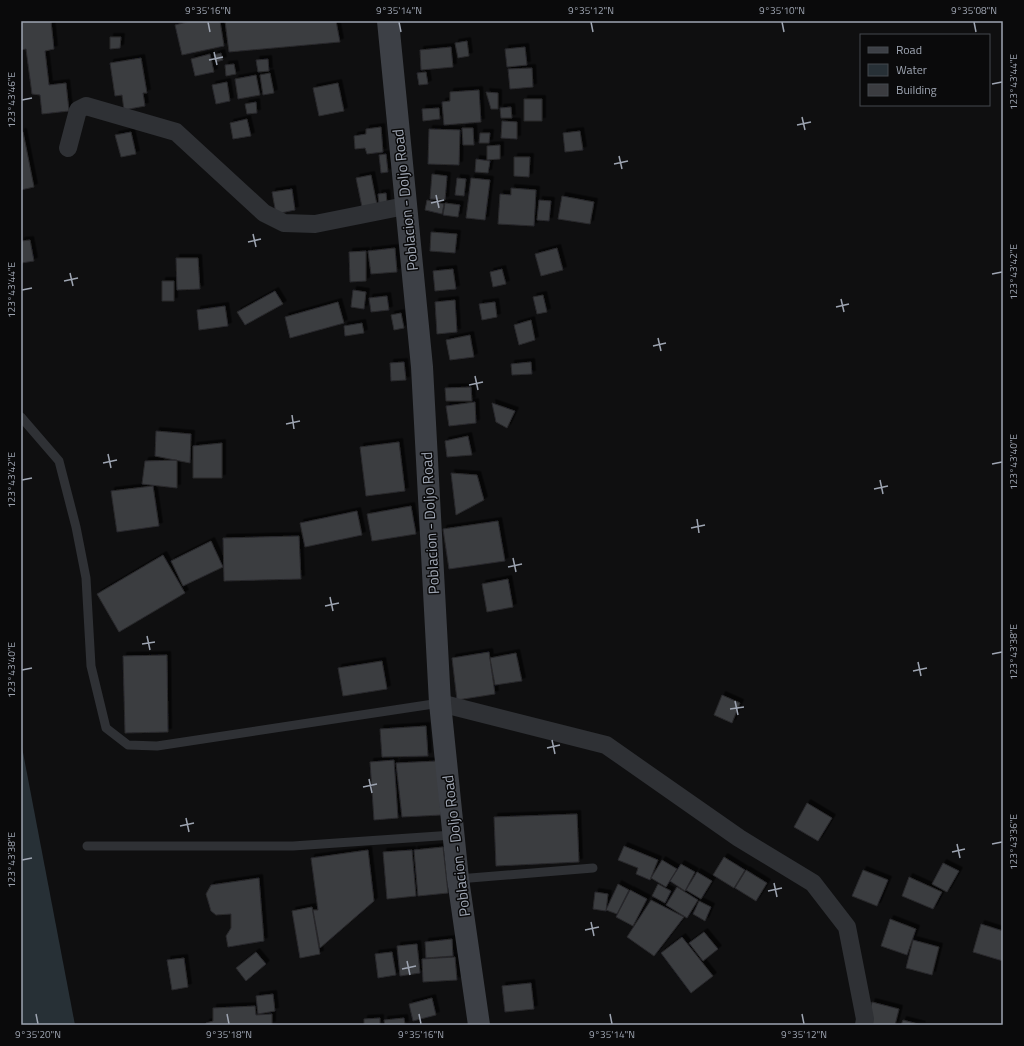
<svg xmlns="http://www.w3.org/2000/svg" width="1024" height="1046" font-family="'Titillium Web',sans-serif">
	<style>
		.water { fill: #273036 }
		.building { fill: #3b3c40; stroke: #29292c; filter: url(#shadow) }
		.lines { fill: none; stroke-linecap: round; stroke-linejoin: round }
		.lane { stroke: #2f3135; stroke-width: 9 }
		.street { stroke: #2f3135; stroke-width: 18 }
		.secondary { stroke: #3d4046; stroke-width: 22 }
		.ticks { fill: none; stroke: #9ea5b2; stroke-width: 1.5 }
		.labels { text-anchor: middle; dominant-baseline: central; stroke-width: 3; stroke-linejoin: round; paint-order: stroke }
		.street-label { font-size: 15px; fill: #9ea5b2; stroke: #0a0a0b }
		.neatline { fill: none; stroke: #9ea5b2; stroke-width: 1.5 }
		.ticks-label { font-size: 10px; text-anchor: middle; fill: #9ea5b2 }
	</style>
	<defs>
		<filter id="shadow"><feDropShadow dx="3.5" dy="-3.5" stdDeviation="0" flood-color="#0009"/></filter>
	</defs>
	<rect width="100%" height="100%" fill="#0f0f10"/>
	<path class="water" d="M21 742 75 1025H21Z"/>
	<path class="building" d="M21 21H51L54 49 45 51 49 85 66 83 69 111 42 114 40 95 32 94 26 49 21 50Z
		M191 21H220L224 46 182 55 175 25Z
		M225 21H336L340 42 229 52Z
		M110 37H121L120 48 110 49Z
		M467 41 469 56 458 58 455 43Z
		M451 47 453 67 421 70 420 50Z
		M525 47 527 65 507 67 505 49Z
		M221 53 223 60 216 62 214 55Z
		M210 54 214 72 195 76 191 59Z
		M141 58 147 93H143L145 106 124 110 122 95 115 96 110 63Z
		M268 59 269 71 258 72 256 60Z
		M234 64 236 74 226 76 225 65Z
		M532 68 533 87 510 89 508 69Z
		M426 72 428 84 419 85 417 73Z
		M270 73 274 93 263 95 260 75Z
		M256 75 260 95 238 99 235 79Z
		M227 82 230 101 216 104 212 85Z
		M338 83 344 111 319 116 313 88Z
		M479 90 481 122 444 125 442 102 450 101V92Z
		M486 92 498 93V109H491Z
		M524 99H542V121H524Z
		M256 102 257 113 247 114 245 104Z
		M511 107 512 118H501L500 108Z
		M439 108 440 119 423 121 422 109Z
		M247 119 251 136 233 139 230 123Z
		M502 121 517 122V139L501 138Z
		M381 127 383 152 367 154 365 148 355 149 354 136 366 134V129Z
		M462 128H473L474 145H463Z
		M429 129 460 130 459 165 428 164Z
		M580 131 583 150 565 152 563 133Z
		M21 132H23L34 187 21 190Z
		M131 132 136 154 121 157 115 135Z
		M480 133H490L489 143H479Z
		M500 145V159L487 160V146Z
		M386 154 388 172 381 173 379 155Z
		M514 157H530L529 177 514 176Z
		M476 159 490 161 488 173 475 172Z
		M432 174 447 176 445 200 430 199Z
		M371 175 377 205 362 207 356 178Z
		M457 178 466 179 464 196 455 195Z
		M471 178 490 180 485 220 466 218Z
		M511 188 536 190 534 226 498 224 500 194 511 195Z
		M292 189 295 210 276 214 272 192Z
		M386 193 387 203 379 204 378 194Z
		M562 196 594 202 590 224 558 219Z
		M427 200 444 204 442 214 425 210Z
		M539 200 551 201 549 221 537 220Z
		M445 203 460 205 458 217 443 215Z
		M431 232 457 234 455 253 430 251Z
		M30 240 34 261 21 263V241Z
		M395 248 397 272 371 274 368 251Z
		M557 248 563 270 541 276 535 254Z
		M366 251V281L350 282 349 252Z
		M176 258H198L200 289 177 290Z
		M453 269 456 289 435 291 433 271Z
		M502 269 506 284 493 287 490 272Z
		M162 281H174V301H162Z
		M353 290 366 292 364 309 351 307Z
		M275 291 283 304 245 325 237 312Z
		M543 295 547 312 537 314 533 297Z
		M387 296 389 310 371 312 369 298Z
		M455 300 457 332 437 334 435 302Z
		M338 302 344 323 290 338 285 317Z
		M495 302 497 317 482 320 479 304Z
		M225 306 228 326 199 330 197 310Z
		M401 313 404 328 394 330 391 315Z
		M531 320 535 340 519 345 514 325Z
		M362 323 364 333 345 336 344 326Z
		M470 335 474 357 450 360 446 340Z
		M404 362 406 380 391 381 390 363Z
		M531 362 532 374 512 375 511 364Z
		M471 387 472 401H446L445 388Z
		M475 402 476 423 449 426 446 406Z
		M492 403 515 411 507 428 496 422Z
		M156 431 191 434 190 463 155 456Z
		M468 436 472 455 447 457 445 441Z
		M399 442 405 491 366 496 360 447Z
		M222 443V478H193V446Z
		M177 460V488L142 484 145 461Z
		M451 473 477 475 484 500 456 515Z
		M153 486 159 526 117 532 111 491Z
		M411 506 416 534 372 541 367 514Z
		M357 511 362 535 305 547 300 523Z
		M498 521 505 561 449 569 443 529Z
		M299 536 301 579 224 581 223 538Z
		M211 541 223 567 183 586 171 561Z
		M163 555 185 593 119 632 97 594Z
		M508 579 513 607 487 612 482 584Z
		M489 652 495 694 457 700 452 658Z
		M516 653 522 681 495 685 490 658Z
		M167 655 168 732 125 733 123 656Z
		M382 661 387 689 343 696 338 668Z
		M722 695 740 703 732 723 714 715Z
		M426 726 428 756 382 757 380 729Z
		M394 760 398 818 374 820 370 762Z
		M437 761 441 815 402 817 396 763Z
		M807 803 832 818 818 841 794 827Z
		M577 814 579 862 496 866 494 817Z
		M624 846 658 860 650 880 636 874 638 868 618 860Z
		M443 847 448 893 418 896 414 850Z
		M368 850 374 901 320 948 313 910H318L311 858Z
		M412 850 416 896 387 899 383 852Z
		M724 857 745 870 734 888 713 875Z
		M662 860 677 869 666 887 651 878Z
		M943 863 959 871 947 892 932 884Z
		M681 864 695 872 685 891 670 881Z
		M746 870 767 883 756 901 735 888Z
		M863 870 888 880 877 906 852 896Z
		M697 872 712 881 701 899 686 890Z
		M909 877 942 892 933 909 902 896Z
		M259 878 264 941 228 947 226 936 231 928V914L216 915 211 911 206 894 211 885Z
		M618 884 629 890 617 914 606 910Z
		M658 884 671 891 665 903 652 896Z
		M677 887 698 900 687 918 666 905Z
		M630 890 647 899 633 926 616 917Z
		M595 892 608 894 606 911 593 909Z
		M651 900 684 917 654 956 627 937Z
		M699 901 711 907 705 921 693 914Z
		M312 907 320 954 300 958 292 911Z
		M890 919 916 929 907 955 881 946Z
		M981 924 1003 931V961L973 952Z
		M704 932 718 949 703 961 689 943Z
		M682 937 713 976 691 993 661 953Z
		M452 939 453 956 426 958 425 942Z
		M913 940 939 947 932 975 906 968Z
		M417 944 420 973 400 976 397 946Z
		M256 952 266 964 246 981 236 968Z
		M392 952 396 975 378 978 375 954Z
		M455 957 457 980 423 982 422 959Z
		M184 958 188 987 172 990 167 960Z
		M531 983 534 1009 505 1012 502 986Z
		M273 994 275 1011 258 1014 256 996Z
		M432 998 436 1015 413 1021 409 1004Z
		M872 1002 899 1009 895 1025H866Z
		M255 1006 256 1015 272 1014V1025H206V1023L213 1021V1008Z
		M380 1018V1025H364V1019Z
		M404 1018 405 1025H385L384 1020Z
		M903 1020 922 1025H901Z"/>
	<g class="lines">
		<path class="lane" d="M21 417 59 461 76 527 86 578 91 666 106 728 128 745 157 746 440 703
			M87 846H293L453 835
			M458 879 593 868"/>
		<path class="street" d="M68 148 78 110 86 106 176 132 264 213 284 223 315 224 405 206
			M440 703 606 745 739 838 813 883 847 927 865 1019 864 1025"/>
		<path class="secondary" d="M388 21 422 367 440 703 458 879 479 1025"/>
	</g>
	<path class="ticks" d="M208 22 210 32M399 22 401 32M591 22 593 32M782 22 784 32M974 22 976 32M214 52 217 65M209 60 223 57M992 84 1002 82M22 100 32 98M802 117 805 130M797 125 811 122M619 156 622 169M614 164 628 161M436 195 439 208M431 203 444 200M253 234 256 247M248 242 261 239M70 273 73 286M992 274 1002 272M64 281 78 278M22 290 32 288M841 299 844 312M836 307 849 304M658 338 661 351M653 346 666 343M475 376 478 390M469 385 483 382M292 415 294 429M286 424 300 421M108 454 111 468M103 463 117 460M992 464 1002 462M22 480 32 478M880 480 883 494M874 489 888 486M697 519 699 533M691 528 705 525M513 558 516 572M508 567 522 564M330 597 333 611M325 606 339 603M147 636 150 650M142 644 155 642M992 654 1002 652M918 662 921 676M22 670 32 668M913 671 927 668M735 701 738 715M730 709 744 707M552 740 555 754M547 748 560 745M369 779 372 793M363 787 377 784M186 818 189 832M180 826 194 823M957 844 960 858M992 844 1002 842M952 852 965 849M22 860 32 858M774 883 777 897M768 891 782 888M591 922 594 936M585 930 599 927M407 961 410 975M402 969 416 966M36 1014 38 1024M227 1014 229 1024M419 1014 421 1024M610 1014 612 1024M802 1014 804 1024"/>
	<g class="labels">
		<g class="street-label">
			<text transform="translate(405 200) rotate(-96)">Poblacion - Doljo Road</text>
			<text transform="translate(430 523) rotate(-93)">Poblacion - Doljo Road</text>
			<text transform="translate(456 846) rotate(-97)">Poblacion - Doljo Road</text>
		</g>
	</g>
	<rect width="1024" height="1046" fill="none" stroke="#0a0a0b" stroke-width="44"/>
	<rect x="860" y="34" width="130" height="72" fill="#0a0a0b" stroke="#45484e"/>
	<rect x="868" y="47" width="20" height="6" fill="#3d4046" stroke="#45484e"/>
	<text x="896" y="54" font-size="12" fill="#9ea5b2">Road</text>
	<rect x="868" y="64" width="20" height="12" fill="#273036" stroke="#45484e"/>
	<text x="896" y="74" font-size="12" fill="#9ea5b2">Water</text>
	<rect x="868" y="84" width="20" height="12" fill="#3b3c40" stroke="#45484e"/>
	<text x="896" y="94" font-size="12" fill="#9ea5b2">Building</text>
	<rect x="22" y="22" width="980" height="1002" class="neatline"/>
	<g class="ticks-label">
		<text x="208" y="14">9°35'16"N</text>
		<text x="399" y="14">9°35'14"N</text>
		<text x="591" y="14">9°35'12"N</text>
		<text x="782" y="14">9°35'10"N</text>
		<text x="974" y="14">9°35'08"N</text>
		<text transform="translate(1013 82) rotate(-90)" y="4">123°43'44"E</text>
		<text transform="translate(11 100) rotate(-90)" y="4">123°43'46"E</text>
		<text transform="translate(1013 272) rotate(-90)" y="4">123°43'42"E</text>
		<text transform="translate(11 290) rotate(-90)" y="4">123°43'44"E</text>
		<text transform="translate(1013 462) rotate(-90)" y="4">123°43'40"E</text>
		<text transform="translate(11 480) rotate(-90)" y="4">123°43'42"E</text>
		<text transform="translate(1013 652) rotate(-90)" y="4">123°43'38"E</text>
		<text transform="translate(11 670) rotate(-90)" y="4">123°43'40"E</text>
		<text transform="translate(1013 842) rotate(-90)" y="4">123°43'36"E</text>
		<text transform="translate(11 860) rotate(-90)" y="4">123°43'38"E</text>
		<text x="38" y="1038">9°35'20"N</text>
		<text x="229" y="1038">9°35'18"N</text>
		<text x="421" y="1038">9°35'16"N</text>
		<text x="612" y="1038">9°35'14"N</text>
		<text x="804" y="1038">9°35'12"N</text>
	</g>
</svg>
